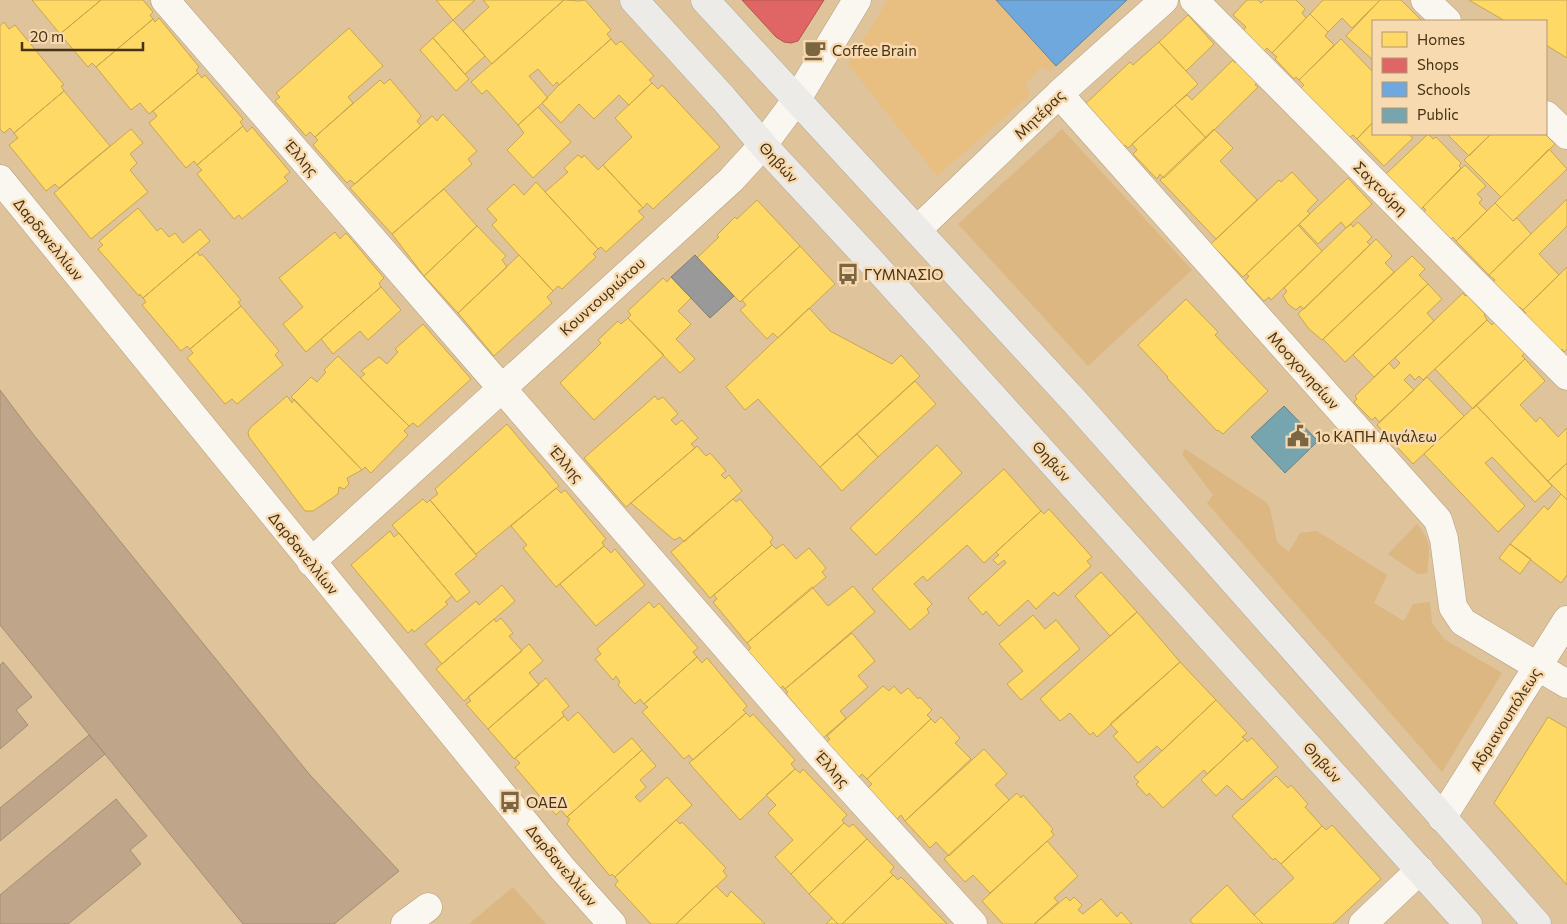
<svg xmlns="http://www.w3.org/2000/svg" width="1567" height="924" font-family="Commissioner,sans-serif">
	<style>
		.built { fill: #e9bf81 }
		.green { fill: #dcb781 }
		.homes { fill: #ffd966; stroke: #c8a74d }
		.shops { fill: #e06666; stroke: #b2564d }
		.schools { fill: #6fa8dc; stroke: #6385a0 }
		.public { fill: #76a5af; stroke: #688280 }
		.industry { fill: #999; stroke: #807a71 }
		.building { fill: #bfa68a; stroke: #a58d71 }
		.lines { fill: none; stroke-linecap: round; stroke-linejoin: round }
		.minor-casing { stroke: #b49f7e; stroke-width: 29 }
		.major-casing { stroke: #b2a99c; stroke-width: 29 }
		.minor { stroke: #faf6f0; stroke-width: 28 }
		.major { stroke: #edebe8; stroke-width: 28 }
		.labels { text-anchor: middle; dominant-baseline: central; stroke-width: 5; stroke-linejoin: round; paint-order: stroke }
		.poi-label { font-size: 15px; fill: #463214; stroke: #f8dab0; text-anchor: start }
		.street-label { font-size: 15px; fill: #463214; stroke: #f8dab0 }
	</style>
	<rect width="100%" height="100%" fill="#dec39b"/>
	<path class="built" d="M888 0H1127L1056 66 1049 71 1042 66 1025 85 1031 94 937 176 848 64Z"/>
	<path class="green" d="M1062 129 1192 270 1088 366 958 224Z
		M1185 449 1266 502 1270 508 1277 542 1289 552 1300 533 1317 531 1387 575 1374 603 1404 621 1413 604 1430 602 1432 623 1444 639 1502 673 1442 772 1207 503 1213 495 1182 454Z
		M1417 524C1433 542 1429 551 1427 573L1418 574 1388 554Z
		M513 887 546 924H469Z"/>
	<path class="homes" d="M32 0H101L60 34Z
		M101 0H143L153 12 150 15 153 19 96 67 92 63 88 67 60 34Z
		M436 0H475L453 20Z
		M483 0H564L492 64 463 31 489 7Z
		M564 0 580 1 585 0 611 30 607 34 611 39 559 85 557 82 553 86 538 69 529 76 548 98 518 125 487 90 482 94 471 82Z
		M1247 0H1258L1261 3 1264 0H1296L1305 9 1302 13 1306 18 1272 53 1267 48 1264 51 1243 31 1246 27 1233 15Z
		M1323 0H1380L1352 28 1342 18 1328 32 1310 14Z
		M1380 0H1401L1422 21H1373V60L1346 36Z
		M1469 0H1567V58L1546 45V21H1505Z
		M1310 14 1328 32 1325 36 1334 45 1299 80 1296 77 1294 79 1275 59 1277 57 1272 53Z
		M1188 15 1214 44 1186 71 1159 42Z
		M159 18 199 67 196 70 198 73 149 114 140 103 131 110 96 67 153 19 155 22Z
		M453 20 485 56 465 74 433 38Z
		M4 22 9 29 15 25 64 85 61 86 64 91 14 133 10 128 4 133 0 129V26Z
		M349 28 383 66 348 97 353 103 315 137 310 132 306 136 275 101 280 97 276 93Z
		M433 38 469 79 456 91 420 50Z
		M611 39 616 45 621 41 654 76 649 80 652 83 629 105 619 95 594 119 579 104 561 123 542 103 559 85Z
		M1341 39 1373 72V122L1357 139 1353 135 1349 138 1301 88 1304 85 1299 80Z
		M1159 42 1198 84 1128 148 1125 145 1121 148 1083 106 1130 62 1133 65Z
		M1233 60 1235 63 1238 60 1258 81 1255 85 1258 87 1206 138 1175 105 1187 95 1192 100Z
		M198 73 202 78 205 75 243 119 240 122 243 126 197 165 194 161 186 168 149 123 157 116 153 111Z
		M390 79 421 116 417 121 421 126 355 184 350 180 347 183 313 145 318 140 315 137 380 80 384 84Z
		M652 83 658 89 662 85 720 147 653 209 647 203 643 208 603 165 632 137 615 118Z
		M64 91 110 146 59 188 55 184 46 191 9 145 18 138 14 133Z
		M1175 105 1206 138 1164 178 1160 174 1157 179 1133 154 1137 150 1132 144Z
		M538 107 571 142 533 178 507 150 524 133 518 125Z
		M443 114 477 151 468 159 472 164 392 234 350 188 432 116 437 121Z
		M1373 122V134H1408L1413 138 1384 166 1357 139Z
		M243 126 247 132 252 127 290 172 284 177 288 181 242 219 239 215 234 219 197 174 202 170 197 165Z
		M131 129 143 143 130 154 137 163 130 170 148 192 91 239 54 193Z
		M1214 129 1233 148 1220 161 1257 200 1216 239 1160 180Z
		M1428 134 1433 139 1436 137 1461 163 1459 166 1461 168 1420 210 1386 174Z
		M1447 134H1491L1469 156Z
		M1491 134H1545L1555 144 1501 197 1464 160Z
		M1549 149 1567 169 1513 221 1495 203Z
		M578 155 582 158 584 155 598 170 603 165 643 208 638 211 644 217 606 252 601 247 598 249 545 192 568 172 564 168Z
		M1465 165 1486 186 1477 194 1482 199 1479 203 1487 211 1456 241 1453 237 1451 239 1424 212 1426 210 1423 207Z
		M1292 172 1318 200 1307 211 1310 214 1243 277 1211 244 1279 180 1281 182Z
		M1348 178 1372 204 1346 228 1341 222 1318 244 1299 224Z
		M536 182 598 249 593 254 596 257 562 289 558 286 553 291 519 255 492 225 497 220 487 209 514 184 524 195Z
		M444 189 477 226 424 276 392 234Z
		M1567 199V226L1539 254 1559 275 1523 310 1520 307 1517 309 1492 284 1495 280 1489 275Z
		M757 200 800 246 740 302 697 258 719 237 717 235 735 217 737 219Z
		M1495 203 1513 221 1517 218 1531 234 1489 275 1456 241Z
		M138 208 157 231 161 228 169 237 175 233 183 243 200 229 210 241 143 298 140 294 139 296 98 249 103 245 99 241Z
		M1358 222 1372 237 1367 242 1370 245 1304 309 1300 306 1296 310 1288 304 1283 296 1287 291 1284 288 1346 228 1351 224 1353 227Z
		M1298 225 1322 251 1271 300 1269 297 1264 301 1245 281 1249 276 1246 274Z
		M477 226 506 256 502 260 507 267 458 313 424 276Z
		M335 232 340 239 346 233 384 278 379 283 381 287 306 352 283 324 303 307 279 278Z
		M1376 239 1392 256 1385 263 1394 272 1322 340 1309 329 1298 314Z
		M800 246 835 284 778 338 773 333 767 339 740 310 746 305 742 300Z
		M197 252 200 256 202 254 241 300 238 302 241 306 190 349 187 346 181 351 142 305 146 302 143 298Z
		M519 255 553 291 547 297 552 303 494 356 458 313Z
		M1412 256 1425 269 1419 275 1428 284 1345 362 1323 339Z
		M1567 267V349L1564 352 1562 349 1559 350 1524 315 1526 313 1523 310Z
		M671 277 691 298 678 311 691 324 676 339 695 359 680 373 628 318 631 315 628 311 663 278 667 282Z
		M1428 284 1442 299 1427 313 1434 321 1374 377 1353 355Z
		M381 287 401 310 368 340 360 331 333 354 321 339Z
		M1463 293 1465 296 1467 295 1485 314 1484 315 1487 320 1423 380 1419 376 1415 380 1410 374 1404 380 1414 390 1379 422 1375 417 1372 420 1354 402 1357 399 1355 396 1389 363 1394 369 1400 363 1395 358Z
		M1186 299 1218 332 1215 335 1268 391 1223 434 1218 430 1217 431 1167 378 1168 377 1138 345Z
		M241 306 279 351 275 355 283 365 237 404 232 399 225 404 187 358 193 353 190 349Z
		M809 308 830 331 892 364 901 355 920 376 820 467 758 399 745 410 726 387Z
		M628 318 664 355 594 420 560 383 601 343 598 340 618 321 621 324Z
		M1498 319 1527 350 1522 356 1525 359 1473 409 1435 369 1487 320 1492 325Z
		M423 324 471 379 418 427 413 423 409 426 360 378 365 374 361 371 379 357 387 364 398 352 395 349Z
		M338 356 409 426 404 431 408 435 371 473 365 467 362 470 291 397 311 377 317 382 326 372 324 370Z
		M1525 359 1545 381 1520 405 1536 422 1540 417 1558 437 1567 428V463L1548 481 1476 405Z
		M1427 377 1464 416 1413 464 1377 425Z
		M915 381 936 404 878 457 857 434Z
		M287 396 292 403 294 399 362 470 347 478 349 484 344 489 339 487 338 494 313 511H305L249 437 248 432 251 427Z
		M655 396 658 400 663 397 678 414 671 420 676 425 682 420 698 438 691 444 695 448 626 507 584 458Z
		M1476 405 1552 486 1535 502 1492 457 1485 463 1525 506 1498 532 1424 454Z
		M507 424 559 486 476 554 430 500 438 494 435 489Z
		M857 434 878 457 842 491 820 467Z
		M937 445 962 473 876 555 850 528Z
		M697 446 706 456 710 453 726 471 721 475 725 479 729 475 742 491 684 542 680 537 674 540 631 503Z
		M1567 463V500L1548 481Z
		M1004 469 1041 511 984 563 967 545 927 581 923 576 914 584 932 604 927 609 929 613 910 630 872 589Z
		M556 488 561 493 565 490 606 539 602 542 604 546 556 587 523 548 527 545 511 526Z
		M1561 494 1567 500V575L1561 583 1510 544 1544 506 1548 510Z
		M423 499 427 503 430 500 477 556 455 574 470 592 457 602 392 525Z
		M733 499 736 502 740 499 773 538 770 542 772 545 710 598 671 552Z
		M1049 509 1092 557 1087 561 1091 566 1058 596 1054 592 1036 609 1028 600 999 626 986 611 983 615 968 598 1006 563 1004 560 998 565 993 560 999 555 996 552 1041 511 1044 514Z
		M390 531 394 537 399 533 452 596 445 602 448 604 414 632 412 629 408 633 351 565Z
		M783 544 796 559 809 548 826 568 822 572 826 577 747 643 713 602 717 599 714 595 772 545 776 549Z
		M1510 544 1531 559 1520 574 1499 558Z
		M604 546 611 553 615 549 645 585 596 626 560 584Z
		M1101 572 1137 612 1110 636 1075 596Z
		M502 585 515 601 442 664 425 644 476 601 479 605Z
		M853 586 875 612 785 689 783 686 779 689 747 652 751 648 747 643 812 587 828 606Z
		M649 602 654 608 659 603 698 648 693 652 697 657 644 704 640 699 635 704 618 685 620 682 616 676 613 680 595 659 601 654 597 649Z
		M1137 612 1180 662 1097 737 1093 732 1090 735 1070 713 1060 721 1040 699Z
		M1033 615 1045 629 1056 620 1080 649 1021 700 1007 684 1023 671 999 644Z
		M501 618 513 633 509 636 522 651 464 701 436 669 494 619 496 622Z
		M852 633 875 661 858 676 868 687 840 711 846 718 823 738 786 694 788 692 785 689Z
		M529 644 543 661 529 673 539 685 488 729 466 704 471 701 468 697Z
		M697 657 702 663 707 658 747 706 743 710 746 713 693 760 689 755 684 759 642 712 648 707 644 704Z
		M1180 662 1216 700 1162 751 1157 746 1138 763 1113 736 1118 732 1110 724Z
		M546 678 569 706 562 712 564 716 514 759 488 729Z
		M883 686 889 691 894 686 901 694 908 688 918 699 920 697 932 710 927 715 931 719 867 779 862 774 859 777 826 743 830 739 827 736Z
		M1216 700 1247 733 1242 737 1245 739 1207 774 1204 770 1163 808 1149 793 1147 796 1136 784 1139 782 1134 777Z
		M578 712 614 753 632 738 642 750 567 817 561 810 556 815 515 767 520 763 515 758 564 716 568 721Z
		M746 713 750 717 753 714 795 760 791 764 795 769 740 820 689 763Z
		M941 717 960 738 955 743 971 759 905 821 901 815 897 819 868 788 872 784 867 779 931 719 935 723Z
		M1548 717 1567 728V885L1494 803Z
		M1252 738 1278 767 1242 800 1227 785 1216 796 1201 780 1245 739 1247 742Z
		M984 749 1007 774 995 785 1009 800 949 856 936 842 930 848 905 821Z
		M642 750 656 766 640 780 646 787 635 797 640 802 667 777 692 805 615 877 612 874 610 876 567 824 570 819 567 817Z
		M795 769 800 773 803 769 847 815 842 820 844 823 791 874 775 857 793 840 768 813 776 805 766 795Z
		M1276 776 1288 788 1291 785 1308 804 1305 807 1322 826 1281 864 1275 858 1273 860 1232 816Z
		M1017 793 1021 798 1023 795 1053 829 1051 831 1054 835 990 893 973 875 965 882 944 859Z
		M676 820 680 824 682 822 726 868 723 871 727 876 676 924H651L615 885 618 881 615 877Z
		M844 823 849 827 853 824 867 839 809 894 791 874Z
		M1332 825 1381 879 1333 924H1263L1254 915 1294 878 1281 864 1322 826 1326 830Z
		M867 839 894 867 890 872 893 875 842 924H838L809 894Z
		M1047 841 1078 876 1054 898 1058 902 1034 924H1003L982 901Z
		M893 875 898 880 901 877 947 924H842Z
		M1227 885 1254 915 1263 924H1193L1190 920Z
		M716 886 727 897 731 891 765 924H676Z
		M1066 897 1070 901 1074 897 1082 905 1078 910 1083 914 1101 899 1117 917 1121 912 1132 924H1034Z
		M832 918 838 924H826Z"/>
	<path class="shops" d="M742 0H824L798 41 791 43 784 42 776 37Z"/>
	<path class="schools" d="M996 0H1127L1056 66Z"/>
	<path class="public" d="M1284 406 1318 441 1285 473 1251 437Z"/>
	<path class="industry" d="M695 255 734 296 710 318 671 277Z"/>
	<path class="building" d="M0 390 33 434 310 775 399 871 334 924H243L0 625Z
		M3 662 32 697 16 710 28 725 0 749V665Z
		M89 735 105 754 0 841V808Z
		M116 799 147 836 130 850 141 864 68 924H0V895Z"/>
	<g class="lines">
		<g class="minor-casing">
			<path id="minor" d="M165 0 819 754 973 924
				M1194 0 1567 376
				M1425 0 1447 21
				M1059 94 1438 520 1444 539 1453 607 1463 622 1567 684
				M1546 115 1567 135
				M0 179 562 868 612 924
				M917 230 1059 94 1164 0
				M311 562 731 180 763 145 797 99 857 0
				M1442 818 1567 620
				M405 924 428 907
				M1363 924 1420 870"/>
		</g>
		<g class="major-casing">
			<path id="major" d="M634 0 724 99 763 145 869 259 1468 924
				M705 0 1076 403 1537 924"/>
		</g>
		<use href="#minor" class="minor"/>
		<use href="#major" class="major"/>
	</g>
	<defs>
		<g id="cafe-bare" transform="scale(1.725)"><path d="M-5.5-4.5H6V0H3Q3 3.5 0 3.5H-2.5Q-5.5 3.5-5.5 0ZM3-3.2v2h1.7v-2ZM-6 4.5H4V6H-6Z" fill="#7b6543" stroke="#f8dab0" stroke-width="2.5" paint-order="stroke"/></g>
		<g id="bus-bare" transform="scale(1.725)"><path d="M-5-6H5V4H4V6H2V4H-2V6H-4V4H-5ZM-3.5-4V0h7V-4ZM-3.5 1.2v1.5H-2V1.2ZM2 1.2v1.5H3.5V1.2Z" fill="#7b6543" stroke="#f8dab0" stroke-width="2.5" paint-order="stroke"/></g>
		<g id="civic-bare" transform="scale(1.725)"><path d="M-.6-6.5H3V-4.5H.6V-3L4-1V1h2V6H-6V1h2V-1L-.6-3ZM-1.2 2.5V6h2.4V2.5Z" fill="#7b6543" stroke="#f8dab0" stroke-width="2.5" paint-order="stroke"/></g>
	</defs>
	<g fill-rule="evenodd">
		<use href="#cafe-bare" x="815" y="50"/>
		<use href="#bus-bare" x="848" y="274"/>
		<use href="#civic-bare" x="1298" y="436"/>
		<use href="#bus-bare" x="510" y="802"/>
	</g>
	<g class="labels">
		<g class="poi-label">
			<text x="832" y="50">Coffee Brain</text>
			<text x="864" y="274">ΓΥΜΝΑΣΙΟ</text>
			<text x="1315" y="436">1ο ΚΑΠΗ Αιγάλεω</text>
			<text x="526" y="802">ΟΑΕΔ</text>
		</g>
		<g class="street-label">
			<text transform="translate(1039 114) rotate(-44)">Μητέρας</text>
			<text transform="translate(302 158) rotate(49)">Έλλης</text>
			<text transform="translate(779 162) rotate(47)">Θηβών</text>
			<text transform="translate(1381 188) rotate(45)">Σαχτούρη</text>
			<text transform="translate(49 239) rotate(51)">Δαρδανελλίων</text>
			<text transform="translate(602 296) rotate(-42)">Κουντουριώτου</text>
			<text transform="translate(1304 370) rotate(48)">Μοσχονησίων</text>
			<text transform="translate(1052 461) rotate(48)">Θηβών</text>
			<text transform="translate(567 464) rotate(49)">Έλλης</text>
			<text transform="translate(304 553) rotate(51)">Δαρδανελλίων</text>
			<text transform="translate(1505 719) rotate(-58)">Αδριανουπόλεως</text>
			<text transform="translate(1323 762) rotate(48)">Θηβών</text>
			<text transform="translate(833 769) rotate(48)">Έλλης</text>
			<text transform="translate(562 865) rotate(50)">Δαρδανελλίων</text>
		</g>
	</g>
	<rect x="1372" y="20" width="175" height="115" fill="#f8dab0" stroke="#b19772"/>
	<rect x="1382" y="32" width="25" height="15" fill="#ffd966" stroke="#b19772"/>
	<text x="1417" y="45" font-size="15" fill="#463214">Homes</text>
	<rect x="1382" y="58" width="25" height="15" fill="#e06666" stroke="#b19772"/>
	<text x="1417" y="70" font-size="15" fill="#463214">Shops</text>
	<rect x="1382" y="82" width="25" height="15" fill="#6fa8dc" stroke="#b19772"/>
	<text x="1417" y="95" font-size="15" fill="#463214">Schools</text>
	<rect x="1382" y="108" width="25" height="15" fill="#76a5af" stroke="#b19772"/>
	<text x="1417" y="120" font-size="15" fill="#463214">Public</text>
	<path d="M22 42v8h121v-8" fill="none" stroke="#463214" stroke-width="2.5"/>
	<text x="30" y="42" font-size="15" fill="#463214" stroke="#f8dab0" stroke-width="4" paint-order="stroke">20 m</text>
</svg>
